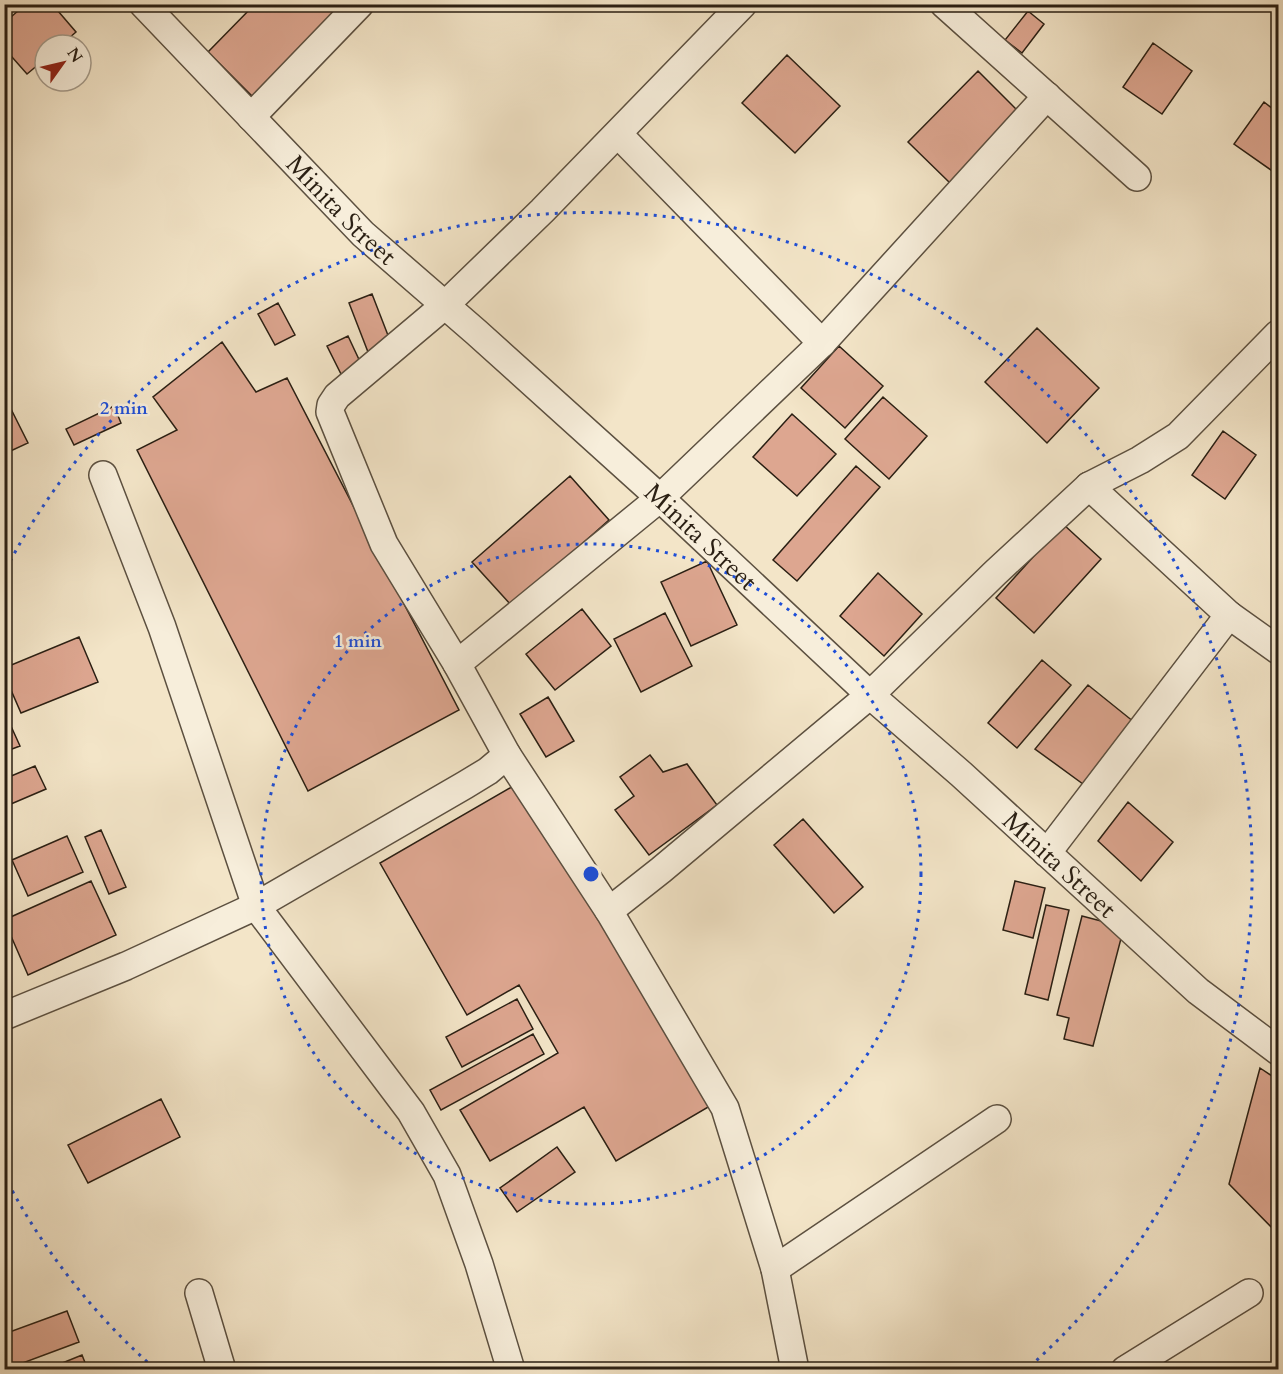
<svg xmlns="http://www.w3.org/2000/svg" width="1283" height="1374" font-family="Cardo,serif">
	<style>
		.building { fill: #dda690; stroke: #2a1f13; stroke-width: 1.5 }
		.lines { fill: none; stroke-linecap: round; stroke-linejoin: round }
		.minor-casing { stroke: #5c5040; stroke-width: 30 }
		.minor { stroke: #f7eedb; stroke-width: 27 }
		.ring { fill: none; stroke: #1d4ed8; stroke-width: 3; stroke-dasharray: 3 6 }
		.labels { text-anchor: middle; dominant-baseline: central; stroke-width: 5; stroke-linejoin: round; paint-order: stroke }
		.street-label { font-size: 26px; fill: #2a1f13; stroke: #f7eedb }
		.centre { fill: #1d4ed8; stroke: #f7eedb; stroke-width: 3 }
		.ring-label { font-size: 18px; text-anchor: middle; font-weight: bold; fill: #1d4ed8; stroke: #f7eedb; stroke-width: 5; stroke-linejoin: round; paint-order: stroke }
	</style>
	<rect width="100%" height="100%" fill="#f3e5c8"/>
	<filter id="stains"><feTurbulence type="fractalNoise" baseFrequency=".00333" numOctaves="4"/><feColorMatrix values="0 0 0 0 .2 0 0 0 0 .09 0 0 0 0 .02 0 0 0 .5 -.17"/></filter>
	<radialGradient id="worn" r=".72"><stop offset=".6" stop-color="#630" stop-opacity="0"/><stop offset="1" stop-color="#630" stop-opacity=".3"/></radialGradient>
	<path class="building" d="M26 4H52L76 32 61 45H45V59L27 74 4 48V23Z
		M255 4H346L254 98 208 52Z
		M1028 11 1044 24 1022 53 1005 40Z
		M1153 43 1192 71 1162 114 1123 87Z
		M787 55 840 106 795 153 742 103Z
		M978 71 1020 113 950 183 908 142Z
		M1264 102 1278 113V175L1234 144Z
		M372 294 391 343 368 352 349 303Z
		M278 303 295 335 275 345 258 314Z
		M1037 328 1099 388 1047 443 985 382Z
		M348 336 362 366 342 376 327 346Z
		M222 342 256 392 287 378 459 710 308 791 137 450 177 430 153 397Z
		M839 346 883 386 845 428 801 388Z
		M883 397 927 436 889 479 845 439Z
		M114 406 121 423 74 445 66 429Z
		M10 407 28 443 4 454V410Z
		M792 414 836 454 797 496 753 457Z
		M1223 431 1256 455 1225 499 1192 475Z
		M856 466 880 487 797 581 773 560Z
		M570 476 609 520 512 606 472 562Z
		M1063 524 1101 559 1034 633 996 598Z
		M707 561 737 625 691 646 661 582Z
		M878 573 922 614 884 656 840 616Z
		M582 609 611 646 555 690 526 654Z
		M665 613 692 666 641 692 614 639Z
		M79 637 98 682 21 713 4 674V668Z
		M1042 660 1071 685 1017 748 988 723Z
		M1088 685 1134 722 1083 784 1035 749Z
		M548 697 574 741 546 757 520 714Z
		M10 724 20 746 4 752V726Z
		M650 755 663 772 687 764 717 805 649 855 615 810 634 796 620 777Z
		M35 766 46 789 11 804 4 789V779Z
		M522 781 710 1106 616 1161 584 1107 490 1161 460 1110 558 1053 519 985 467 1015 380 863Z
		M1128 802 1173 842 1141 881 1098 841Z
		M803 819 863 887 834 913 774 845Z
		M101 830 126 887 109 894 85 837Z
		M67 836 83 872 28 896 12 860Z
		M91 881 116 935 28 975 4 920Z
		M1015 881 1045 888 1033 938 1003 930Z
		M1046 905 1069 910 1048 1000 1025 994Z
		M1082 916 1124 927 1093 1046 1064 1039 1069 1018 1057 1015Z
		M517 999 533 1029 462 1067 446 1037Z
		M533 1034 544 1054 441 1110 430 1090Z
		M1260 1068 1278 1080V1234L1229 1184Z
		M161 1099 180 1137 88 1183 68 1145Z
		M557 1147 575 1172 517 1212 500 1188Z
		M67 1311 79 1342 4 1370V1334Z
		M82 1355 88 1370H45Z"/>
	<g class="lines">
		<g class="minor-casing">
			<g id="minor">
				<path id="s1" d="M143 4 363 234 476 332 660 498 870 695 961 774 1198 991 1278 1051"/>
				<path d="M743 4 542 211 445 305 337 396 331 405 330 412 384 544 457 664 507 755 609 911 725 1108 775 1269 795 1370"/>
				<path d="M944 4 1137 177"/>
				<path d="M251 117 360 4"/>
				<path d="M618 134 822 343"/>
				<path d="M103 475 162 627 256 906 411 1112 447 1175 479 1264 511 1370"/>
				<path d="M1089 486 1229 615 1278 650"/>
				<path d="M457 664 660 498 822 343 1047 96"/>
				<path d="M1047 853 1229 615"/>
				<path d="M609 911 661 870 870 695 995 573 1089 486 1140 460 1178 436 1278 334"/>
				<path d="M4 1016 126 966 256 906 465 785 488 771 507 755"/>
				<path d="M775 1269 997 1119"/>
				<path d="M199 1293 222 1370"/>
				<path d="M1125 1370 1249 1293"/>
			</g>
		</g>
		<use href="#minor" class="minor"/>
	</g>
	<g class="ring">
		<circle cx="591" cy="874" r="330"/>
		<path d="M154 1368A660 660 0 0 1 6 1179M6 569A660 660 0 1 1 1028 1368"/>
	</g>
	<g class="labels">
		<g class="street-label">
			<text stroke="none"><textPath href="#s1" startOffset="286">Minita Street</textPath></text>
			<text stroke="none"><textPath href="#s1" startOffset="772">Minita Street</textPath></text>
			<text stroke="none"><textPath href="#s1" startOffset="1258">Minita Street</textPath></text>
		</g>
	</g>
	<circle cx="591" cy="874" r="9" class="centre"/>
	<g class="ring-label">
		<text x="124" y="414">2 min</text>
		<text x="358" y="647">1 min</text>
	</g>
	<rect width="1283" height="1374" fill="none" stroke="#f3e5c8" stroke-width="24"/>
	<rect x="6" y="6" width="1271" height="1362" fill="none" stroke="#2a1f13" stroke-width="3"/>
	<rect x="12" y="12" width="1259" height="1350" fill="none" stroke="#2a1f13" stroke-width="1.5"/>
	<g transform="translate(63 63) rotate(56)"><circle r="28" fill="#f7eedb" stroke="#a59b8b" stroke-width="1.5"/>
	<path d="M0-4.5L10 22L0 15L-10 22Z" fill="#8f2418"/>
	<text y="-9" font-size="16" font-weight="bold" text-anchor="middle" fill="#2a1f13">N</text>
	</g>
	<rect width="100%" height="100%" filter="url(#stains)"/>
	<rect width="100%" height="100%" fill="url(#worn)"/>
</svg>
